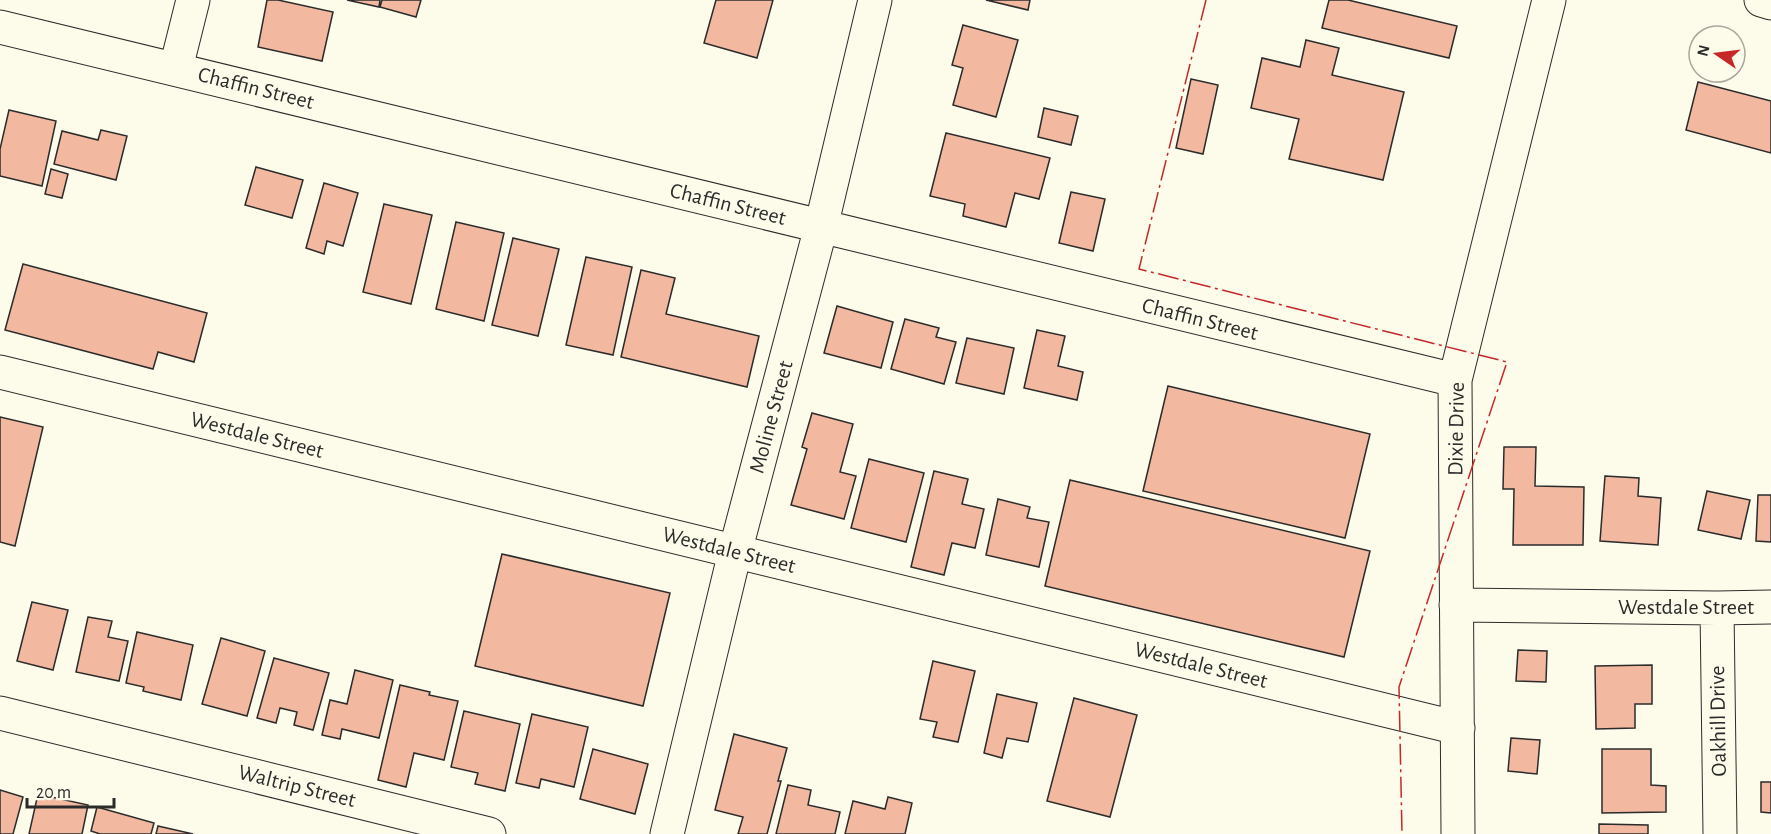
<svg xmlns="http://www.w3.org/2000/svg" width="1771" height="834" font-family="'Alegreya Sans',sans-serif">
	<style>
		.building { fill: #f2b8a0; stroke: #2b2b2b; stroke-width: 1.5 }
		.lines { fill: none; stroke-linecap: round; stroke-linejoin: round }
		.minor-casing { stroke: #2b2b2b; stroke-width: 35 }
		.minor { stroke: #fdfbea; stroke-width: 33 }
		.power { stroke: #c62828; stroke-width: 1.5; stroke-dasharray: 21 4.5 3 4.5; stroke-linecap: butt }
		.labels { text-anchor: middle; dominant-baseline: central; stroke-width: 4.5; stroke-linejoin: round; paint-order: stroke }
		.street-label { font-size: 22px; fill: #2b2b2b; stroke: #fdfbea }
	</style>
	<rect width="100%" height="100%" fill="#fdfbea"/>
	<path class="building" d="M267 0H278L333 12 322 61 258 47Z
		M347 0H380L379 7Z
		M382 0H421L416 17 380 7Z
		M716 0H773L757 58 704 43Z
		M986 0H1030L1028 10Z
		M1329 0H1348L1457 26 1449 58 1322 28Z
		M963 25 1018 40 996 117 953 105 963 68 952 65Z
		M1306 40 1339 48 1332 75 1404 92 1383 180 1289 159 1299 119 1251 108 1262 58 1300 67Z
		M1191 79 1218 85 1203 154 1176 148Z
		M1698 82 1771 101V153L1686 130Z
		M1044 108 1078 116 1071 145 1038 137Z
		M9 110 56 121 42 186 0 176V149Z
		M101 130 127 136 116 180 54 164 62 131 98 140Z
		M946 133 1050 158 1039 199 1015 193 1006 227 963 216 965 204 930 196Z
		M256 167 303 180 292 218 245 205Z
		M51 169 68 174 62 198 45 194Z
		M324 183 358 193 343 246 327 241 324 254 306 248Z
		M1071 192 1105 199 1093 251 1059 243Z
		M384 204 432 215 411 304 363 292Z
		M456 222 504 233 484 321 436 309Z
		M513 238 559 249 538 336 492 325Z
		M586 257 632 267 613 355 566 345Z
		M23 264 207 313 194 362 158 352 153 369 5 330Z
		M641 270 675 278 666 314 759 336 747 387 621 357Z
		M837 306 893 322 881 368 824 353Z
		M905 319 939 328 936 337 956 342 944 384 891 369Z
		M1037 330 1065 336 1058 366 1083 372 1077 400 1024 388Z
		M967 338 1014 348 1004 394 956 383Z
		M1168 386 1370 434 1345 538 1143 491Z
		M812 413 853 424 840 472 856 476 844 519 791 505 807 449 802 447Z
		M0 417 43 427 15 546 0 542Z
		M1504 447H1536L1535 486 1584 487 1583 545H1513L1514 489H1503Z
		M869 459 924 473 906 542 851 528Z
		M934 471 968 479 962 504 984 509 975 548 952 543 944 575 911 567Z
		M1605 476 1639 478 1638 496 1661 498 1658 545 1600 541Z
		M1070 480 1370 551 1344 657 1045 586Z
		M1707 491 1750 500 1741 539 1698 530Z
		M1758 495H1771V542L1756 541Z
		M998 499 1030 507 1027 518 1049 522 1039 567 986 555Z
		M502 554 670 593 643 706 475 666Z
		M32 602 68 610 53 670 17 661Z
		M88 617 112 621 108 637 128 641 119 681 76 672Z
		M137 632 193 645 181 700 143 691 144 687 126 683Z
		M221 638 265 651 247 716 202 704Z
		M1518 650 1547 651 1546 682 1516 681Z
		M274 658 329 673 313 730 294 725 297 712 280 708 276 723 257 718Z
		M933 661 975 671 958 742 933 737 937 722 920 719Z
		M1652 665V704H1635V728L1596 729 1595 666Z
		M355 670 393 680 379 738 342 729 340 739 322 735 330 700 347 704Z
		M400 685 430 692 429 695 458 701 444 760 414 753 406 787 378 780Z
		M997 694 1037 703 1028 742 1007 738 1002 758 984 753Z
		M1074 698 1137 715 1110 817 1047 801Z
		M464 711 520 724 505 791 475 784 478 773 451 767Z
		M532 714 588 727 574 787 541 779 539 788 516 783Z
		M734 734 787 748 778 781H781L767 834H738L743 817 715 810Z
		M1511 738 1540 740 1537 774 1508 771Z
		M593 749 648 764 635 814 580 799Z
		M1602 749H1651V785L1666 786V812L1602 813Z
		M1761 782H1771V813L1761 812Z
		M788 785 811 790 808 805 840 812 835 834H776Z
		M0 790 23 797 13 834H0Z
		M38 794 88 805 82 834H29Z
		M888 797 912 803 905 834H845L853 801 885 809Z
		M97 807 154 823 151 834H100L91 831Z
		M1599 824 1648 825V834H1599Z
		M158 826 193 834H156Z"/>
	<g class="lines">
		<g class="minor-casing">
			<path id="minor" d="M1761 0 1771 3
				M0 27 1455 380
				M176 68 193 0
				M0 372 1458 728
				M1456 605 1717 608 1771 607
				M1717 608 1720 834
				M0 713 489 834
				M667 834 735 552 821 227 875 0
				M1458 834 1455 380 1549 0"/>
		</g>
		<use href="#minor" class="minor"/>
		<path class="power" d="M1206 0 1139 269 1507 362 1399 687 1402 834"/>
	</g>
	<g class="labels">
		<g class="street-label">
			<text transform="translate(256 88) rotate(14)">Chaffin Street</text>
			<text transform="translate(728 204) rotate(14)">Chaffin Street</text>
			<text transform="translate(1200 319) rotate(14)">Chaffin Street</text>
			<text transform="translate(771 417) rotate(-75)">Moline Street</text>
			<text transform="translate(1456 429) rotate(-89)">Dixie Drive</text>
			<text transform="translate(257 435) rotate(14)">Westdale Street</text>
			<text transform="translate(729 550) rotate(14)">Westdale Street</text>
			<text x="1686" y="607">Westdale Street</text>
			<text transform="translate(1201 665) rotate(14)">Westdale Street</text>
			<text transform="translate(1718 721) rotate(-91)">Oakhill Drive</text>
			<text transform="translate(297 786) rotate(14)">Waltrip Street</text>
		</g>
	</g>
	<g transform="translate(1717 54) rotate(284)"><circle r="28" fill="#fdfbea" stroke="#a9a89e" stroke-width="1.5"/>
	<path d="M0-4.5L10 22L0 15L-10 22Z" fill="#c62828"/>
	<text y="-9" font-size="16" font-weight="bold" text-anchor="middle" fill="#2b2b2b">N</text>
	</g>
	<path d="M27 798v9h87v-9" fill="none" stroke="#2b2b2b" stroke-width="3"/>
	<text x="36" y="798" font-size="18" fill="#2b2b2b" stroke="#fdfbea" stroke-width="4.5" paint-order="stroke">20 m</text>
</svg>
